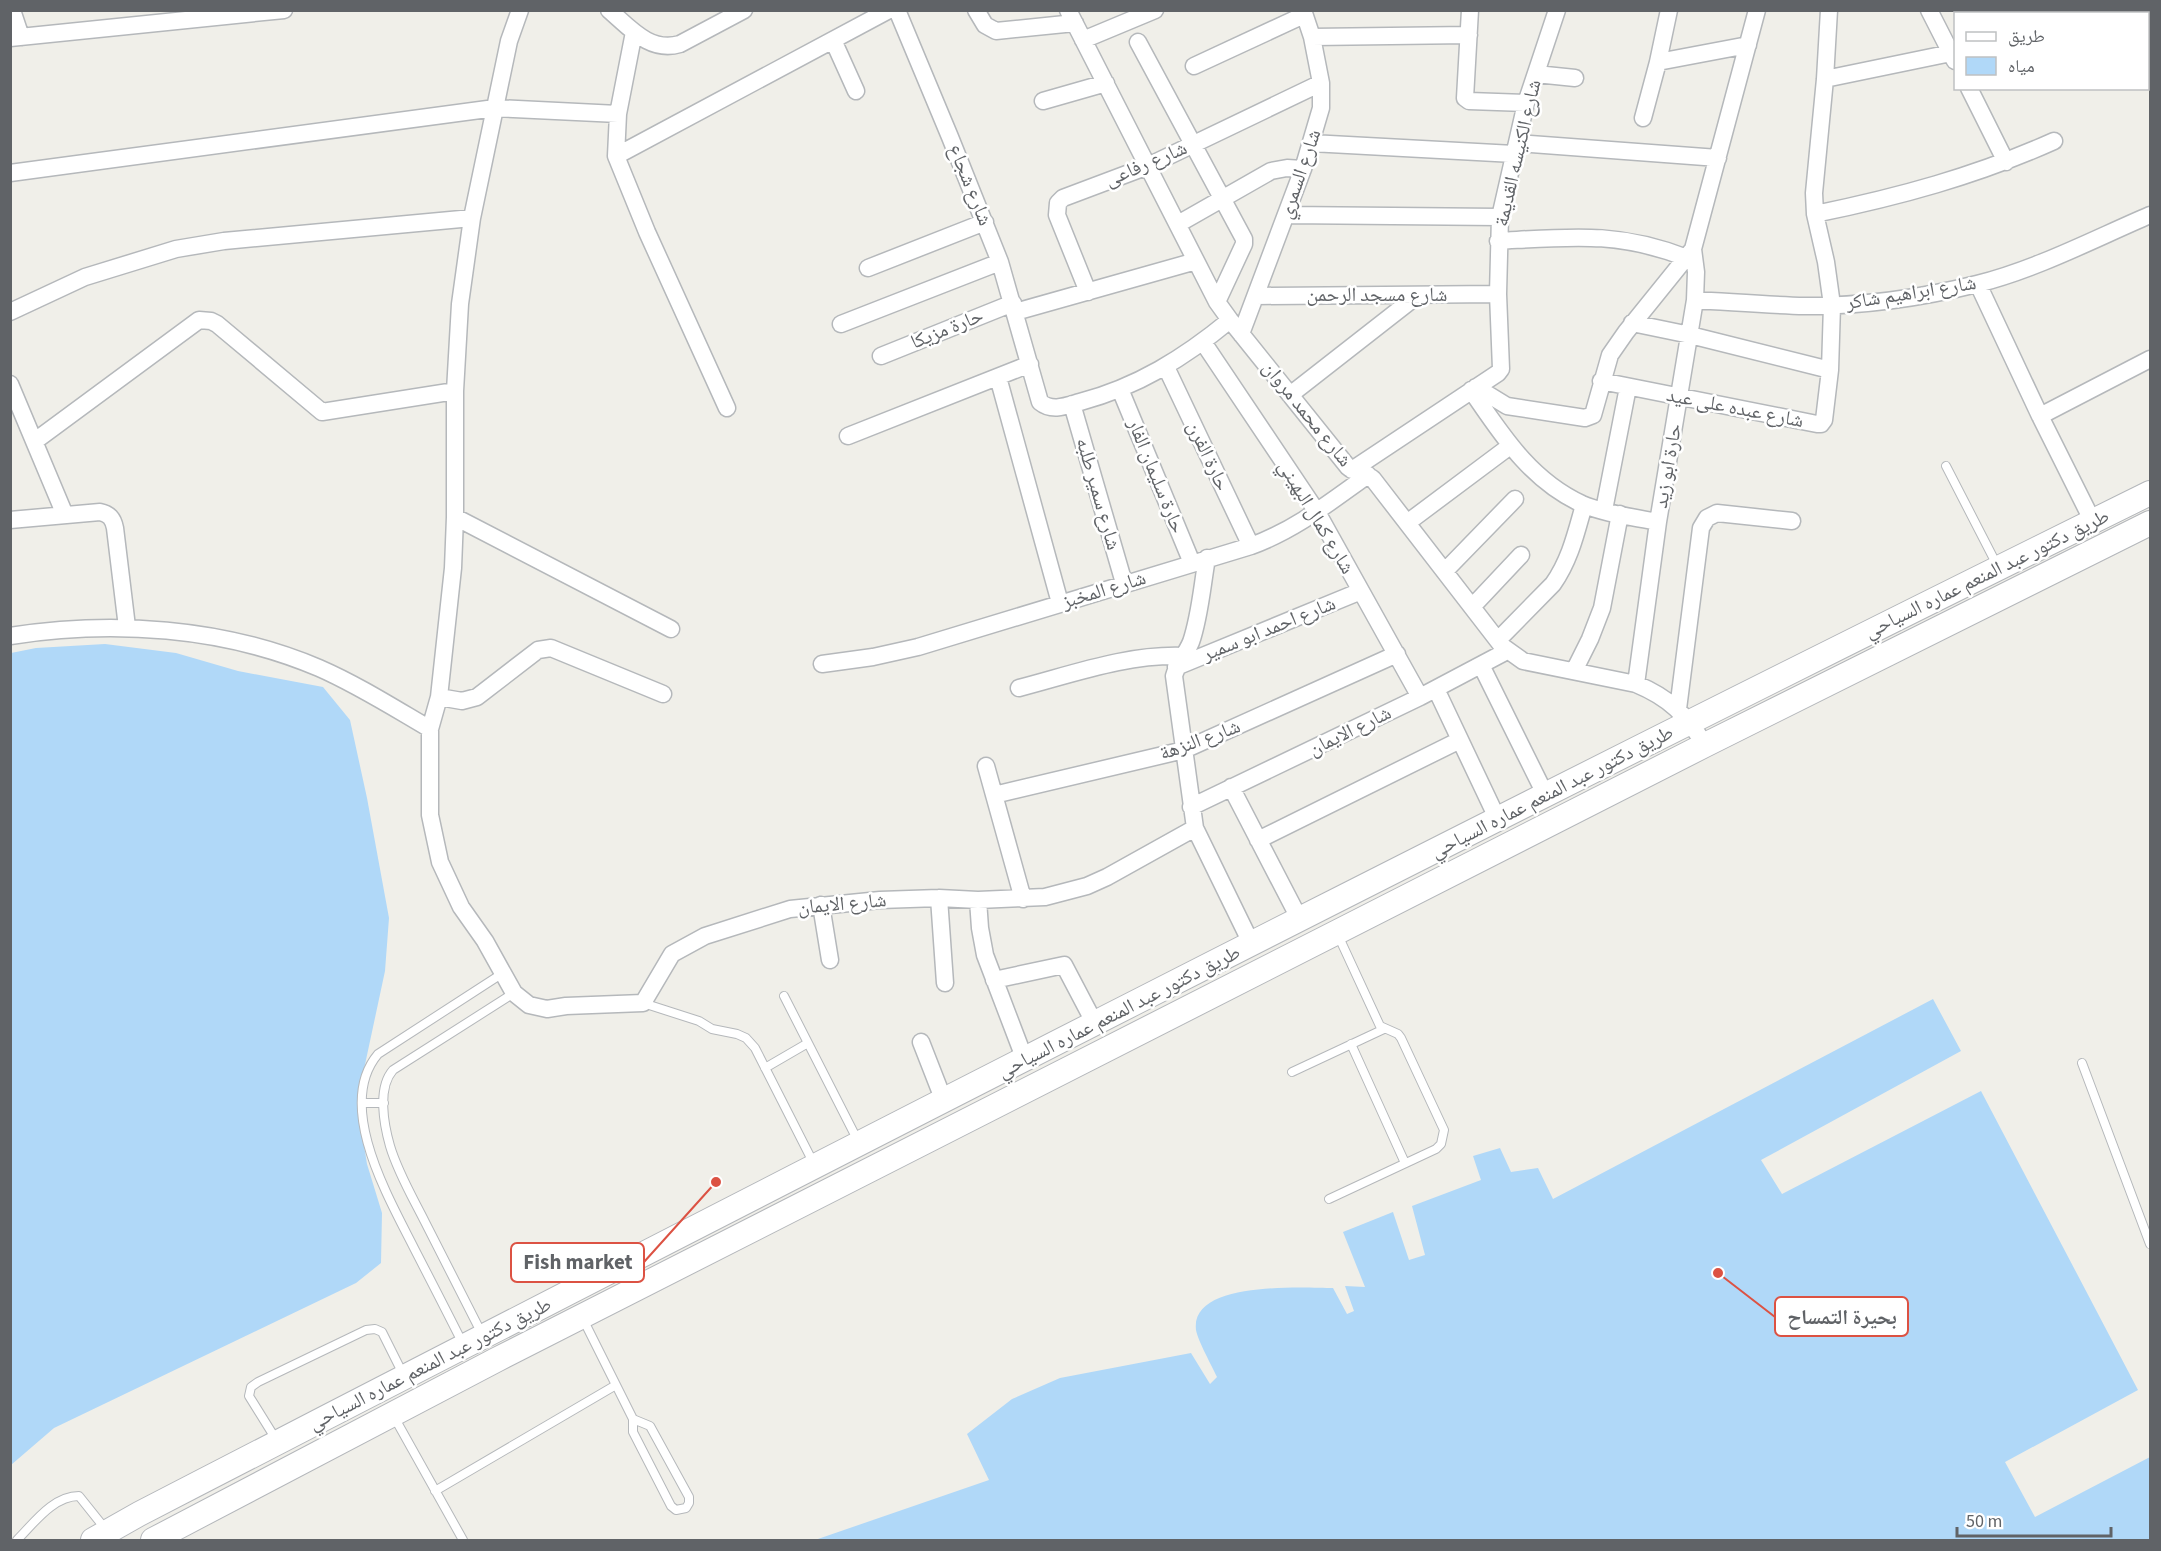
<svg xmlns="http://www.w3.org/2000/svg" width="2161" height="1551" font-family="'Source Sans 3','Noto Naskh Arabic',sans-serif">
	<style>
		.water { fill: #b0d8f8 }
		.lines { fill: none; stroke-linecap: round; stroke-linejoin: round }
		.service-casing { stroke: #b5b8bb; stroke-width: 10 }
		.minor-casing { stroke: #b5b8bb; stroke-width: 19 }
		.secondary-casing { stroke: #b4b7bb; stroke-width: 26 }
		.service { stroke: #fff; stroke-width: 8 }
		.minor { stroke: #fff; stroke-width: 16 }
		.secondary { stroke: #fff; stroke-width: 24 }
		.labels { text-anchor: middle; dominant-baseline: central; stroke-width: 5; stroke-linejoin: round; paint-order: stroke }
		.street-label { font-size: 20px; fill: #606367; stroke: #fff }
		.leader { fill: none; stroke: #dc5243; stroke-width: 2 }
		.callout-dot { fill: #dc5243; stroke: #fff; stroke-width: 2 }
		.callout { fill: #fff; stroke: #dc5243; stroke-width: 2 }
		.callout-label { font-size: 21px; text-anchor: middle; font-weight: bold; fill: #606367 }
	</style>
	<rect width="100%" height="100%" fill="#f0efe9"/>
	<path class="water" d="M105 644 176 653 238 671 323 687 350 720 367 798 389 918 385 971 357 1102 367 1164 382 1213 381 1263 356 1283 54 1428 11 1465V653L36 648Z
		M1933 999 1961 1051 1761 1160 1782 1194 1981 1091 2138 1390 2005 1462 2035 1517 2150 1457V1540H815L989 1480 967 1434 1012 1399 1060 1378 1191 1353 1210 1384 1217 1377C1212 1366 1198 1341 1196 1330 1190 1280 1303 1288 1333 1288L1347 1314 1354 1311 1345 1286 1365 1287 1343 1232 1393 1212 1409 1260 1425 1255 1412 1206 1481 1180 1473 1156 1500 1148 1511 1172 1538 1168 1553 1199Z"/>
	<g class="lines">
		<g class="service-casing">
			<path id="service" d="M1946 466 1998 567
				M784 996 858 1141
				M643 1003 699 1021 712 1029 737 1034 746 1038 755 1048 815 1166
				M1351 1044 1405 1163
				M2082 1063 2150 1244
				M765 1068 808 1043
				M1292 1072 1384 1029
				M363 1103H384
				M1329 1199 1436 1149 1441 1144 1444 1130 1401 1038 1398 1034 1380 1026 1337 933
				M582 1317 633 1419
				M482 1334C463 1296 444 1259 425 1222 413 1198 398 1173 390 1146 384 1125 377 1088 393 1070L514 993
				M463 1344C447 1312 431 1281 415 1250 390 1200 334 1106 378 1054L503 973
				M393 1415 463 1540
				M633 1419 650 1426 689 1497V1503L686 1508 676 1510 671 1506 633 1432Z
				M277 1441 249 1396 251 1387 258 1382 366 1330 375 1329 382 1332 403 1374
				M435 1491 616 1385
				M17 1540C34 1523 53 1496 79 1496L107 1531"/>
		</g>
		<g class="minor-casing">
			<path id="minor" d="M12 10 21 37
				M609 10C630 28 650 53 680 44L744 10
				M897 10 950 137 1000 262 1040 402C1052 412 1066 406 1080 402 1137 387 1184 358 1230 320
				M976 10 985 25 996 31 1075 23
				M1068 10 1217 302 1230 320 1348 467C1356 474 1365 472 1373 479L1502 646 1523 661 1636 684C1670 698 1686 715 1705 745
				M1470 10 1465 98 1469 101 1526 103
				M1929 10 1955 61
				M634 32 618 114 616 156 647 232 727 408
				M1312 37 1469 35
				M10 38 284 10
				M833 40 856 91
				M1083 40 1155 10
				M1138 42 1244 239V244L1217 302
				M1658 62 1748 45
				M1194 66 1304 15
				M1536 74 1575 78
				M1825 79 1951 53
				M1969 88 2006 162
				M1043 101 1106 83
				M1643 118 1658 62 1669 10
				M1311 143 1514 154
				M1517 143 1718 158
				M616 156 889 10
				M10 173 495 108 618 114
				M1815 214C1898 197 1976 176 2054 141
				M1286 215 1500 217
				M1178 224 1271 171 1287 168 1303 169
				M1498 241C1570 237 1618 231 1687 258
				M868 268 985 222
				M1978 284 2040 416 2093 522
				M1088 292 1057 215 1058 203 1063 198 1148 166 1321 83
				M1256 296 1498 294
				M1695 300C1732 302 1768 305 1805 306 1862 306 1921 298 1977 284 2037 269 2094 239 2150 215
				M10 312 85 277 176 249 224 241 472 218
				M1015 312 1196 261
				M1632 323 1690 335 1830 370
				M841 324 1000 262
				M1241 334 1303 169 1321 108V83L1312 37 1303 10
				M1203 342 1317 512 1420 697
				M881 356 1013 303
				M1166 367 1251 546
				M998 377 1060 603
				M1601 381 1817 424H1821L1824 420 1830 370 1832 305 1826 262 1815 214 1814 193 1825 79 1829 10
				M10 384 65 515
				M1476 387 1507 406 1585 418 1593 415 1610 355 1626 332 1693 249 1757 10
				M1120 389 1192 563
				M1471 390C1502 435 1530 480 1582 504 1605 514 1634 517 1658 522
				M1290 395 1418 295
				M1072 404 1124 583
				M2040 416 2150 359
				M848 436 1030 364
				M35 441 199 320 211 321 217 324 322 412 455 391
				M1352 470 1498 373 1501 369 1498 294 1500 217 1526 103 1557 10
				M1604 510 1628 387
				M455 517 671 629
				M10 520 100 512C109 514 113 518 115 528L127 627
				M1407 523 1510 446
				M1207 558C1202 586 1200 616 1191 642 1186 654 1177 664 1174 676L1195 828 1252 945
				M1445 571 1515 499
				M1472 607 1521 555
				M10 636C112 620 223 627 319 668 358 685 394 708 430 729V815L440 862 461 907 485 941 514 993 529 1005 547 1009 566 1006 643 1003 672 954 705 936 790 909 880 900 939 898 978 900 1045 897 1087 886 1107 877 1195 828
				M1498 640 1553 584C1570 560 1576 533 1584 505
				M822 664 873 657 918 647 1251 546C1295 530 1330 502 1368 475
				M1481 665 1546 796
				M1176 667 1361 591
				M1574 671 1590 639 1602 608 1620 514
				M1636 684 1658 522 1695 300 1696 272 1693 249
				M1019 688C1073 674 1127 654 1183 656
				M1436 689 1498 820
				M439 697 462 701 477 697 538 650 551 648 663 694
				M1678 709 1701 528 1707 518 1717 513 1792 521
				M430 729 439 697 453 568 455 517V391L460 304 472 218 509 41 520 10
				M986 766 1023 899
				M1231 787 1300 920
				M994 795 1184 750 1397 654
				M1191 807 1420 697 1507 651
				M1258 840 1460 740
				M939 898 945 983
				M978 900 980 928 985 955 1025 1060
				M821 905 830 960
				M994 980 1064 965 1095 1024
				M921 1042 944 1101"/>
		</g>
		<g class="secondary-casing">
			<path id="secondary" d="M93 1540 139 1514C807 1169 1476 826 2150 493
				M153 1540 496 1360 1705 745 2150 523"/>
		</g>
		<use href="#service" class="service"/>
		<use href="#minor" class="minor"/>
		<use href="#secondary" class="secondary"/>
	</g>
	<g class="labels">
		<g class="street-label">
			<text transform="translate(1518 153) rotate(-77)">شارع الكنيسه القديمة</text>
			<text transform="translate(1146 164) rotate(-23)">شارع رفاعى</text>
			<text transform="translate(1300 174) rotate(-71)">شارع السمري</text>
			<text transform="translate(970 185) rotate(68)">شارع شجاع</text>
			<text transform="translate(1911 293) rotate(-9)">شارع ابراهيم شاكر</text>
			<text x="1377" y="295">شارع مسجد الرحمن</text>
			<text transform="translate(947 329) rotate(-22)">حارة مزيكا</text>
			<text transform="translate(1735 408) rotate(11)">شارع عبده على عيد</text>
			<text transform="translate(1307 414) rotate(51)">شارع محمد مروان</text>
			<text transform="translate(1208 456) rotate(65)">حارة الفرن</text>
			<text transform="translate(1668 466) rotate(-80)">حارة ابو زيد</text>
			<text transform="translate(1156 476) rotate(68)">حارة سليمان الفار</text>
			<text transform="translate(1098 494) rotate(74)">شارع سمير طلبه</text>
			<text transform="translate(1316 517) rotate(59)">شارع كمال البهيني</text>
			<text transform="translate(1987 574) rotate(-26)">طريق دكتور عبد المنعم عماره السياحي</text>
			<text transform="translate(1104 590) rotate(-17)">شارع المخبز</text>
			<text transform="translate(1269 629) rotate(-22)">شارع احمد ابو سمير</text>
			<text transform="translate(1350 731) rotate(-26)">شارع الايمان</text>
			<text transform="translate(1200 740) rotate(-20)">شارع النزهة</text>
			<text transform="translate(1552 792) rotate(-27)">طريق دكتور عبد المنعم عماره السياحي</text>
			<text transform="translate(842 904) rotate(-5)">شارع الايمان</text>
			<text transform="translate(1119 1012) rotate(-27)">طريق دكتور عبد المنعم عماره السياحي</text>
			<text transform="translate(430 1364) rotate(-27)">طريق دكتور عبد المنعم عماره السياحي</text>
		</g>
	</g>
	<path class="leader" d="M716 1182L644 1262M1718 1273L1775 1317"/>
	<g class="callout-dot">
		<circle cx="716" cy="1182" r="6"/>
		<circle cx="1718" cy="1273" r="6"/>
	</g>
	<g class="callout">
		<rect x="511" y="1243" width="133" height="39" rx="6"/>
		<rect x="1775" y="1297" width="133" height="39" rx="6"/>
	</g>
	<g class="callout-label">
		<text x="578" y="1269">Fish market</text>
		<text x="1842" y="1324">بحيرة التمساح</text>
	</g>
	<rect width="2161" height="1551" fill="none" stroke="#606367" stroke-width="24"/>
	<rect x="1954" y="12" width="195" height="78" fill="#ffffff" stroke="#bfc1c2" stroke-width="1.5"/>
	<rect x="1966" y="32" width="30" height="9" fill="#ffffff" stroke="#bfc1c2" stroke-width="1.5"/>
	<text x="2008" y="42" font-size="18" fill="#606367">طريق</text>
	<rect x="1966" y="57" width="30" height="18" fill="#b0d8f8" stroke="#bfc1c2" stroke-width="1.5"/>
	<text x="2008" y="72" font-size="18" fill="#606367">مياه</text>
	<path d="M1957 1527v9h154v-9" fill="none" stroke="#606367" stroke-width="3"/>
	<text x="1966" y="1527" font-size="18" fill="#606367" stroke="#ffffff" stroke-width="4.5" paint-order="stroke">50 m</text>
</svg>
